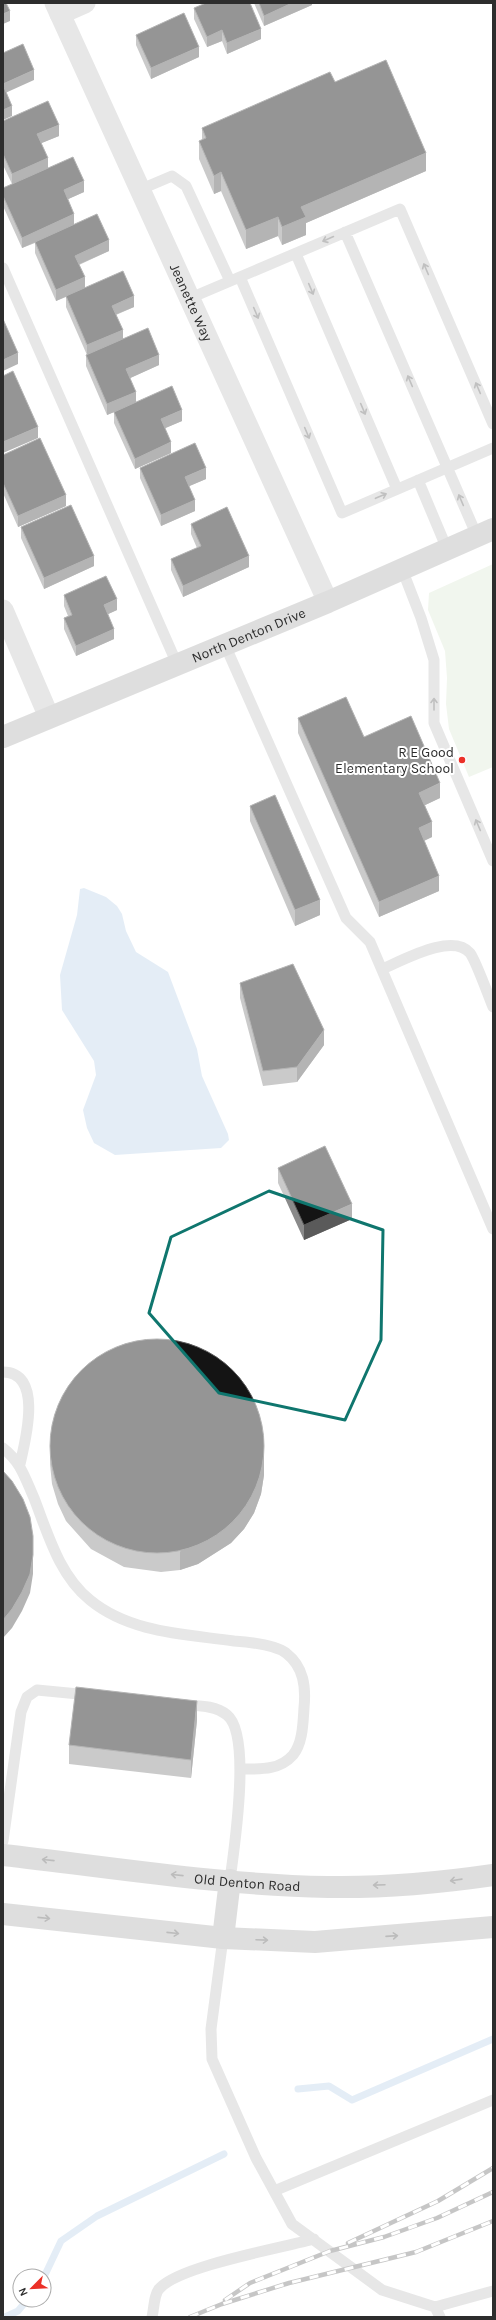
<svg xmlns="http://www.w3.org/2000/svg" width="496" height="2320" font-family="Karla,sans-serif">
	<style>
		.green { fill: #e1ebd9 }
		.water { fill: #c4d8ec }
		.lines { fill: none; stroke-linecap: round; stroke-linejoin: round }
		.stream { stroke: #c4d8ec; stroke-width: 7 }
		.lane { stroke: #cacaca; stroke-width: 11 }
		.street { stroke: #cacaca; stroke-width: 21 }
		.secondary { stroke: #b7b7b7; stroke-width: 22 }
		.rail-casing { stroke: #828282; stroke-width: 4.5 }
		.rail { stroke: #fff; stroke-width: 3; stroke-dasharray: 9; stroke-linecap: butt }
		.wall { fill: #8a8a8a }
		.shaded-wall { fill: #5a5a5a }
		.building { fill: #141414; stroke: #5a5a5a }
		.oneway { stroke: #747474 }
		.oneway2 { stroke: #6b6b6b }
		.marked { fill: none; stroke: #0f766e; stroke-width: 3; stroke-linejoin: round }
		.poi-dot { fill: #eb3027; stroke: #fff; stroke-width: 1.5 }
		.labels { text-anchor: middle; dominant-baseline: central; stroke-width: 4; stroke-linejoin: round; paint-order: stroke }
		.street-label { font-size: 14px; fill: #2d2d2d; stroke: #fff }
		.poi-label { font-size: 14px; fill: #2d2d2d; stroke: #fff; text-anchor: end }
	</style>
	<rect width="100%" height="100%" fill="#fff"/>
	<path class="green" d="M493 564V767L469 777 449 729 446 704 447 678 445 651 428 610 429 593Z"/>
	<path class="water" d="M84 888 106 897 117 906 122 914 126 931 136 952 168 972 197 1049 202 1076 228 1134 229 1140 221 1148 115 1155 94 1143 87 1128 83 1110 96 1075 94 1061 62 1010 60 975 77 915 80 889Z"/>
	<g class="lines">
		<path class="stream" d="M298 2089 329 2086 352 2100 493 2039
			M44 2277 61 2241 97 2216 224 2154
			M5 2317 18 2311 27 2300"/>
		<path class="lane" d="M139 190 172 176 186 186 230 281
			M345 232 477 536
			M296 254 397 489
			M3 268 177 664
			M240 277 342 513 493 448
			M188 299 400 209 493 424
			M418 480 447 549
			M402 569 421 618 434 660V723L493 861
			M225 645 346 918 370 942 493 1229
			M382 969C402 961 452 932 470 953 476 961 488 995 493 1007
			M3 1372C44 1372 25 1442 20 1464
			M3 1448C21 1462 25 1478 34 1498 48 1534 59 1575 90 1600 130 1633 185 1634 234 1641 248 1642 275 1645 286 1653 304 1667 306 1687 304 1708 303 1722 303 1743 293 1755 279 1771 259 1769 240 1769
			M183 1705C198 1706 215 1705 227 1715 252 1735 234 1849 230 1880
			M3 1841 21 1712 27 1697 37 1690 89 1695
			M223 1938 211 2029 212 2059 256 2158 292 2224 382 2290 435 2307 440 2317
			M274 2191 493 2100
			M435 2307 493 2291
			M152 2317C154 2309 154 2293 160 2288 180 2266 281 2248 314 2239"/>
		<g class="street">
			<path id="s1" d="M55 3 328 602"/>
			<path d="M60 14 85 3"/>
			<path d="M3 610 49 717"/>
		</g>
		<g class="secondary">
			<path id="s2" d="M3 737 328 602 493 529"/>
			<path id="s3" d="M3 1855C110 1867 219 1885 328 1887 383 1888 438 1883 493 1875"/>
			<path d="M3 1914 223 1938 315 1942 493 1927"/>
			<path d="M223 1938 230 1880"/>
		</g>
		<g class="rail-casing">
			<path id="rail" d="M348 2243 438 2201 493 2168
				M225 2300 250 2283 330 2251 384 2237 437 2218 493 2192
				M190 2317 222 2304 289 2283 416 2252 493 2221"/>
		</g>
		<use href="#rail" class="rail"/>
	</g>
	<path class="wall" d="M254 3H312V5L264 26Z
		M194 8 261 39 227 54 222 41 207 47 194 19Z
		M136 35 199 57 151 79 136 45Z
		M335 82 426 171 306 223V235L282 245 278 236 246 249 221 191 214 194 199 159V141L202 140V128Z
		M3 121 59 136 41 143 48 168 84 192 68 199 74 224 109 251 79 265 85 288 134 307 116 315 123 339 159 365 130 378 136 402 182 421 165 428 171 453 135 469 114 423V412L107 415 86 366V355H87L66 307V297L56 301 35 253V243L22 248 3 206V188L12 184 3 165Z
		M3 455 66 506 18 527 3 493Z
		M140 468 206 479 189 486 195 511 161 526 140 478Z
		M191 524 249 567 183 597 171 570V559L197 548 191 534Z
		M21 527 94 566 44 589 21 538Z
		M64 595 117 610 108 614 114 639 76 656 64 629V618L68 616 64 606Z
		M298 718 364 737 440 798 425 805 432 837 424 841 439 891 379 917 298 733Z
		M250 806 320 915 295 926 250 821Z
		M240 983 324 1045 297 1082 263 1086 240 998Z
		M278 1168 352 1219 304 1240 278 1183Z
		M50 1445 264 1475 261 1494 254 1513 244 1529 231 1543 198 1564 180 1570 161 1572 124 1567 91 1549 66 1521 58 1504 52 1484 50 1464Z
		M197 1720 191 1778 69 1764V1745Z"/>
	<path class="shaded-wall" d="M292 3H312V5L264 26V16Z
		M10 11V21L3 24V14Z
		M261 29V39L227 54V43Z
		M222 30V41L207 47V37Z
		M199 47V57L151 79V68Z
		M34 70V80L3 94V84Z
		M12 106V116L3 120V110Z
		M59 125V136L37 145V134Z
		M426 153V171L306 223V235L282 245V227L301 207Z
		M48 158V169L12 185V174Z
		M221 172V191L214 194V176Z
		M84 181V192L64 201V190Z
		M74 214V225L22 248V238Z
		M278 217V236L246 249V230Z
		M109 240V251L75 266V256Z
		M85 277V288L56 301V290Z
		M134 296V307L112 316V306Z
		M123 330V340L87 356V345Z
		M18 353V364L3 371V360Z
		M159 355V365L126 380V369Z
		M136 392V403L107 415V404Z
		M182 410V421L161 430V419Z
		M38 427V438L3 453V442Z
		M171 442V453L135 469V459Z
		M206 468V479L185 488V477Z
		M66 495V506L18 527V516Z
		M195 500V511L161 526V515Z
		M94 556V566L44 589V578Z
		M249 556V567L183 597V586Z
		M117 599V610L104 616V605Z
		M114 629V639L76 656V646Z
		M440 783V798L419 808V793Z
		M432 822V837L419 843V828Z
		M439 876V891L379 917V902Z
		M320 900V915L295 926V910Z
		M324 1030V1045L297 1082V1067Z
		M352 1204V1219L304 1240V1225Z
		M264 1438V1475L261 1494 254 1513 244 1529 231 1543 198 1564 180 1570V1552Z
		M33 1555V1574L30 1593 22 1611 12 1628 3 1638V1620Z
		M197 1701V1720L191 1778V1760Z"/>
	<path class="building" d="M3 3H6L10 11 3 14Z
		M206 3H250L261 29 227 43 222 30 207 37 194 8Z
		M259 3H292L264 16Z
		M184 13 199 47 151 68 136 35Z
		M23 44 34 70 3 84V53Z
		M386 60 426 153 301 207 306 217 282 227 278 217 246 230 221 172 214 176 199 141 206 138 202 128 330 72 335 82Z
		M3 85 12 106 3 110Z
		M48 101 59 125 37 134 48 158 12 174 3 154V121Z
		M73 157 84 181 64 190 74 214 22 238 3 196V188Z
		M97 214 109 240 75 256 85 277 56 290 35 242Z
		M123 271 134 296 112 306 123 330 87 345 66 296Z
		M3 319 18 353 3 360Z
		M148 328 159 355 126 369 136 392 107 404 86 355Z
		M13 371 38 427 3 442V376Z
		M172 386 182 410 161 419 171 442 135 459 114 412Z
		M40 438 66 495 18 516 3 483V455Z
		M195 443 206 468 185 477 195 500 161 515 140 468Z
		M71 505 94 556 44 578 21 527Z
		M227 507 249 556 183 586 171 559 201 546 191 524Z
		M106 576 117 599 104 605 114 629 76 646 64 618 72 615 64 595Z
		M346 697 364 737 411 716 440 783 419 793 432 822 419 828 439 876 379 902 298 718Z
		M275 795 320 900 295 910 250 806Z
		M293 964 324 1030 297 1067 263 1071 240 983Z
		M325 1146 352 1204 304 1225 278 1168Z
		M50 1446a107 107 0 1 1 214 0a107 107 0 1 1-214 0Z
		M3 1471 12 1481 23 1499 30 1517 33 1536V1555L30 1574 22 1592 12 1609 3 1620Z
		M76 1687 197 1701 191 1760 69 1745Z"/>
	<defs><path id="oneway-shaft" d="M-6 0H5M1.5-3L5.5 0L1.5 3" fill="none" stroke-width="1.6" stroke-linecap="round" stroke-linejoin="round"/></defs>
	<g class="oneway">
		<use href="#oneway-shaft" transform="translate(328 239) rotate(156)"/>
		<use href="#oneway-shaft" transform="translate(426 269) rotate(-113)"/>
		<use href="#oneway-shaft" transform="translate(311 289) rotate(67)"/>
		<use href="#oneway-shaft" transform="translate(256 313) rotate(67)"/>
		<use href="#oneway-shaft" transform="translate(410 381) rotate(-113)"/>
		<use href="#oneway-shaft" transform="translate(478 388) rotate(-113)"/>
		<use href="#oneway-shaft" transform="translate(363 409) rotate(67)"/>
		<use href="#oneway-shaft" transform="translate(307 433) rotate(67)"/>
		<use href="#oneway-shaft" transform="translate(381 496) rotate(-23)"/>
		<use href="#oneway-shaft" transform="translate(461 500) rotate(-113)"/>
		<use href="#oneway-shaft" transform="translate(434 704) rotate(-90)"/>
		<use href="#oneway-shaft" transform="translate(478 825) rotate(-113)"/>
	</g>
	<g class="oneway2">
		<use href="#oneway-shaft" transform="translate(48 1860) rotate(-174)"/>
		<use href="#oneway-shaft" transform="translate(177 1875) rotate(-174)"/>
		<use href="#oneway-shaft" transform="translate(456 1880) rotate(172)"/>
		<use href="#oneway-shaft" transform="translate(379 1885) rotate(178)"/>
		<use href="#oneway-shaft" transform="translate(44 1918) rotate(6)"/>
		<use href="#oneway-shaft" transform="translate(173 1933) rotate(6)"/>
		<use href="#oneway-shaft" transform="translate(392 1936) rotate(-4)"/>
		<use href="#oneway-shaft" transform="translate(262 1940) rotate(2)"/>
	</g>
	<path d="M0 0H496V2320H0ZM269 1191 383 1230 381 1340 345 1420 219 1393 149 1313 171 1237Z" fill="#fff" fill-opacity=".55" fill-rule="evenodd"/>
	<path class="marked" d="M269 1191 383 1230 381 1340 345 1420 219 1393 149 1313 171 1237Z"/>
	<circle class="poi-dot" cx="462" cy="760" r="4"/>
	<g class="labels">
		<g class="street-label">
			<text stroke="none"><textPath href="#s1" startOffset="329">Jeanette Way</textPath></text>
			<text stroke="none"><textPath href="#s2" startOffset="266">North Denton Drive</textPath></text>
			<text stroke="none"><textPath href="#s3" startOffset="246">Old Denton Road</textPath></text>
		</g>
		<g class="poi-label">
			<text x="454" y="752">R E Good<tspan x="454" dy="16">Elementary School</tspan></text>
		</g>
	</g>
	<rect width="496" height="2320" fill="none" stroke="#2d2d2d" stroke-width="8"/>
	<g transform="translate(32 2288) rotate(246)"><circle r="19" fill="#ffffff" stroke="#ababab"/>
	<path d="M0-3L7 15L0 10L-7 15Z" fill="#eb3027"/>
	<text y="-6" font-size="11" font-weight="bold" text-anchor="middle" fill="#2d2d2d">N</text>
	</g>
</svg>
